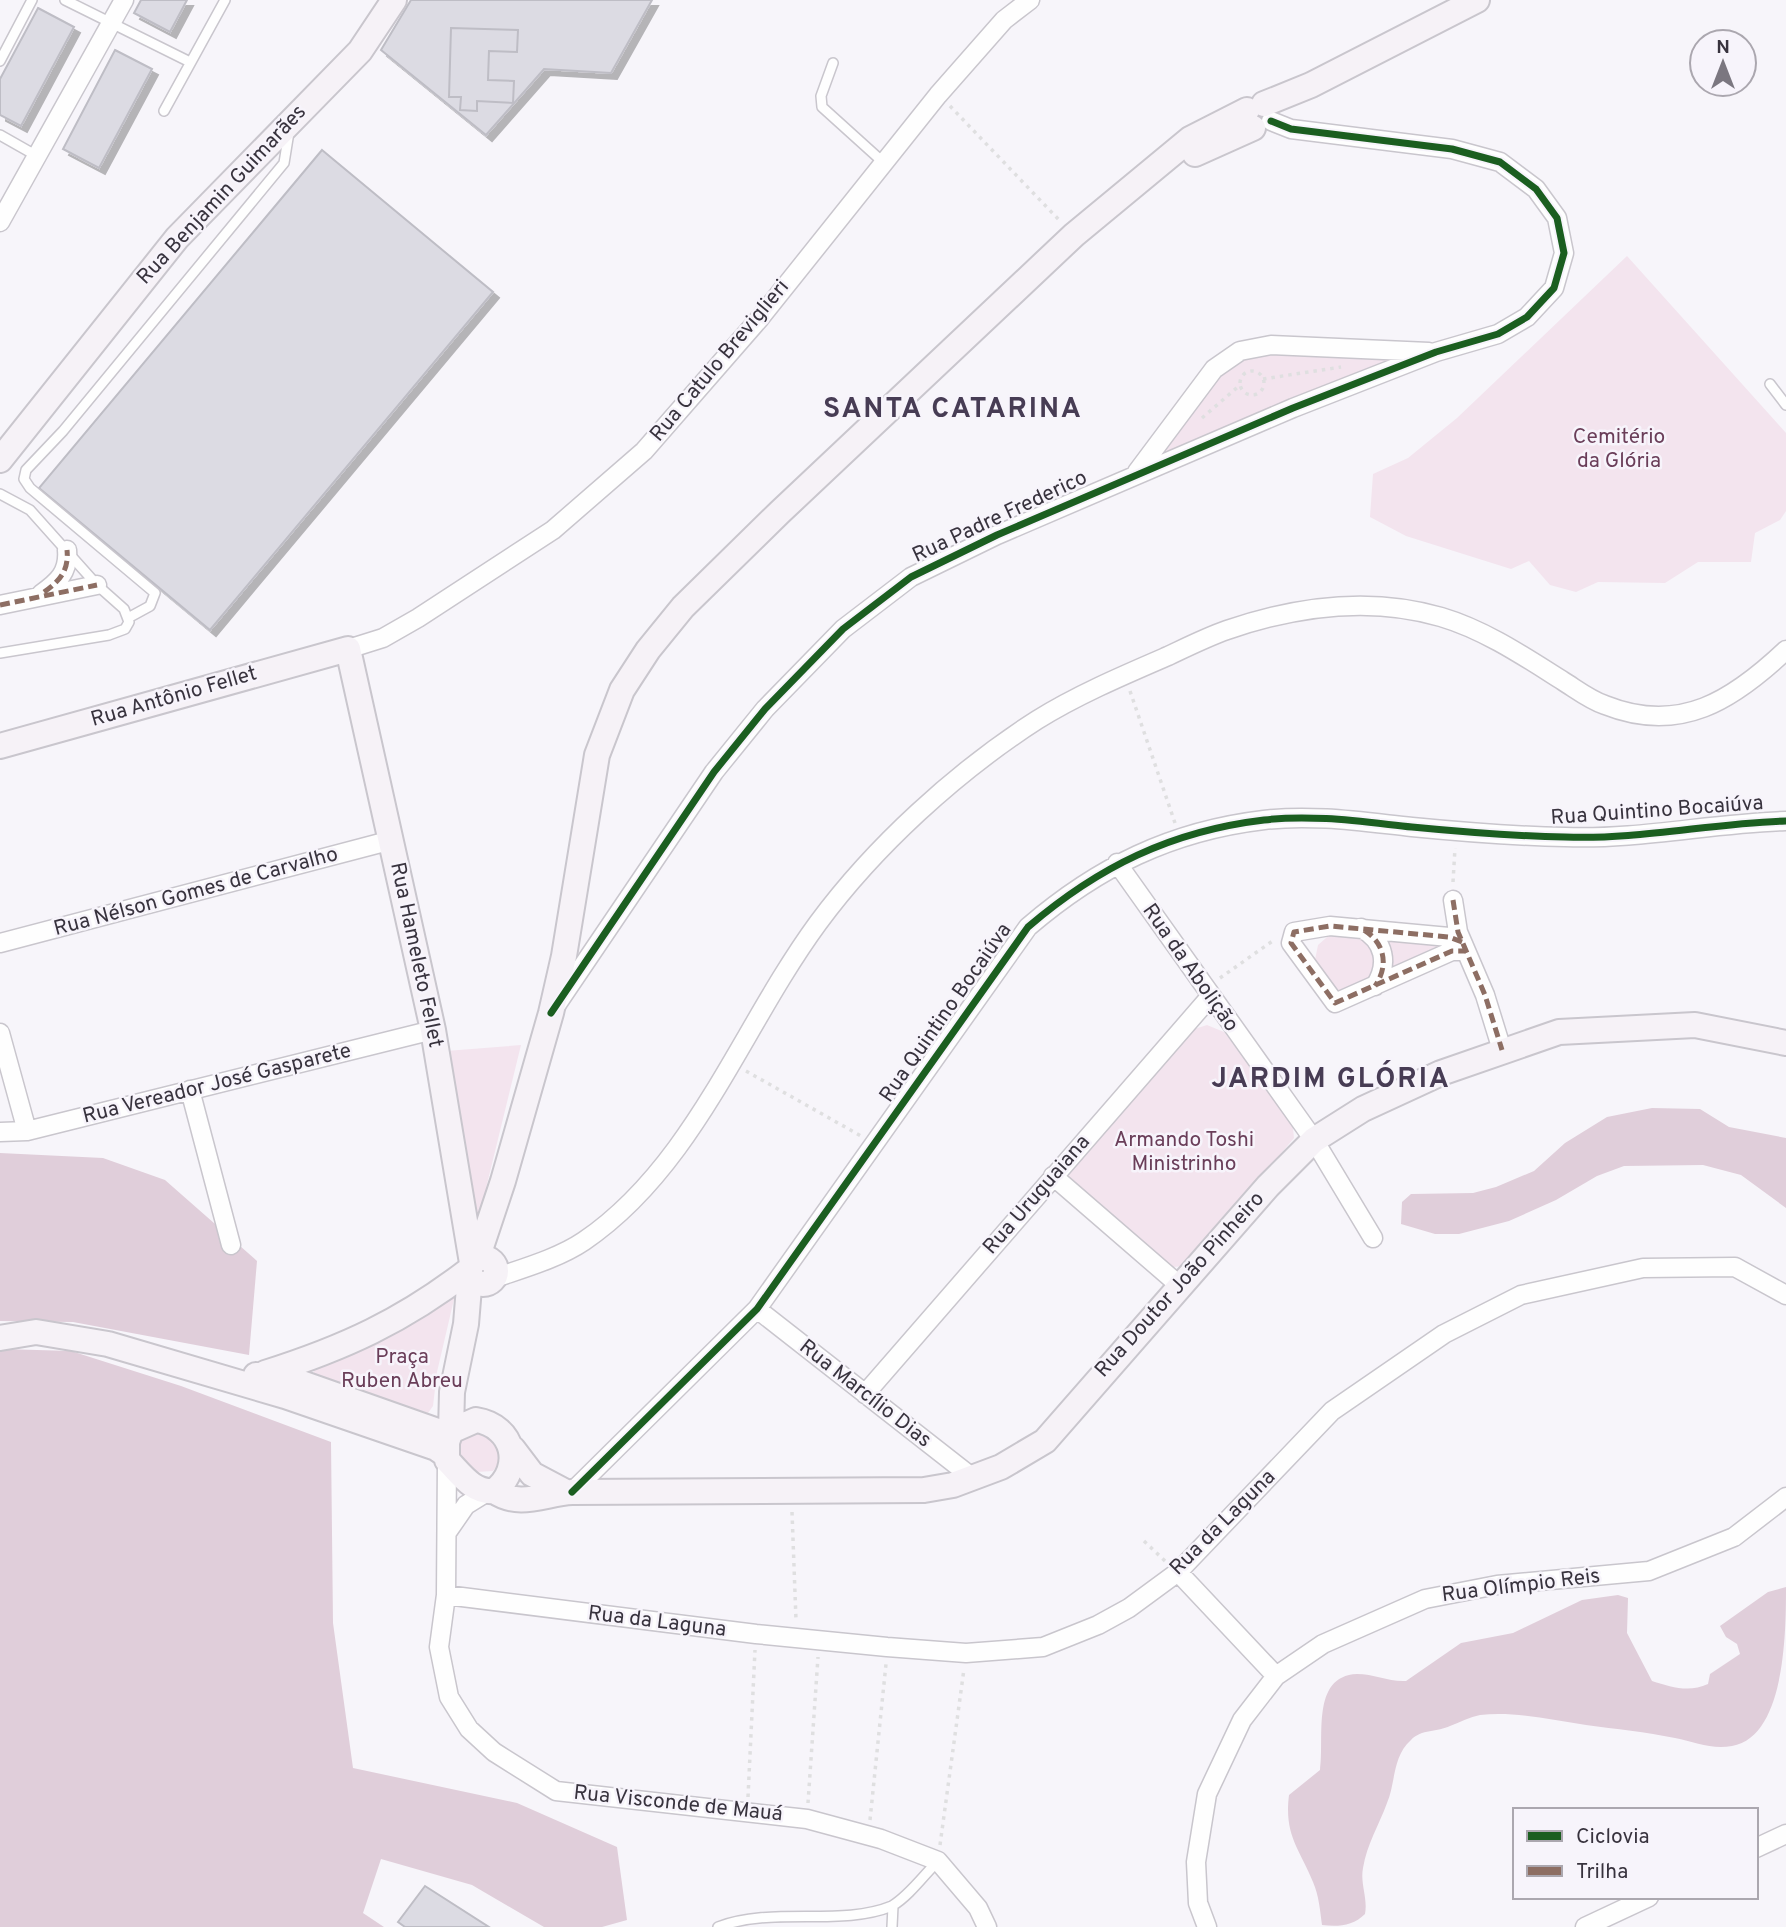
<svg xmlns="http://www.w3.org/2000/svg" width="1786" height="1927" font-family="Overpass,sans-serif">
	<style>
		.green { fill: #f3e4ee }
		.forest { fill: #e0ceda }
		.building { fill: #dcdbe3; stroke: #bebdc5; stroke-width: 2; filter: url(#shadow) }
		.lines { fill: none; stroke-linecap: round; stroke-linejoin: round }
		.lane-casing { stroke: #c9c6cd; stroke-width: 12 }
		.street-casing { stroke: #c9c6cd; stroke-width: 21 }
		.secondary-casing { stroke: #c9c6cd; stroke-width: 28 }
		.path { stroke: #dfdfe0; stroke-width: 3.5; stroke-dasharray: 3.5 5; stroke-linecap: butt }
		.lane { stroke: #fefefe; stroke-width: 9 }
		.street { stroke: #fefefe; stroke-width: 18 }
		.secondary { stroke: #f6f2f7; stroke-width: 24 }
		.quiet { stroke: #8d6e63; stroke-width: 5; stroke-dasharray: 10 5; stroke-linecap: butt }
		.cycleway-casing { stroke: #f7f4fb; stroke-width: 11 }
		.cycleway { stroke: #1b5e20; stroke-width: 7 }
		.labels { text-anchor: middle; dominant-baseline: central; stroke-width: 5; stroke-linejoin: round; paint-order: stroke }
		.street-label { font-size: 21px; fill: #38333e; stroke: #f7f4fb }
		.park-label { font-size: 21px; fill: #6a3e59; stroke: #f7f4fb }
		.district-label { font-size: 28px; font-weight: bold; letter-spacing: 2px; fill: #473c54; stroke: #f7f4fb }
	</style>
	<defs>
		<filter id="shadow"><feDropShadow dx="6" dy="6" stdDeviation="0" flood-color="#0004"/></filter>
	</defs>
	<rect width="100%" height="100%" fill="#f7f5fa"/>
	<path class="green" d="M1627 256 1786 433V511L1780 520 1755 533 1751 562H1698L1665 583 1598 582 1576 592 1550 585 1529 561 1511 569 1406 536 1370 517 1373 474 1408 458 1457 418Z
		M1270 352 1405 358 1155 457 1218 374 1243 358Z
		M1334 931 1372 939 1380 969 1351 995 1330 991 1314 965 1318 945Z
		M1377 938 1452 943 1378 983Z
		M1207 1025 1224 1032 1292 1119 1294 1138 1186 1266 1173 1267 1067 1182 1066 1177 1185 1032Z
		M521 1045 477 1225 446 1051Z
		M455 1295 437 1372 433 1406 428 1413 313 1375 314 1370 371 1346Z
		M467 1431C487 1433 511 1451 493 1471L476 1472C464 1460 456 1455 460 1437Z"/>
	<path class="forest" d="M1652 1108 1700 1109 1729 1127 1786 1138V1208L1741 1175 1703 1165 1624 1166 1597 1176 1556 1200 1509 1221 1459 1234H1435L1401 1224 1402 1202 1411 1194 1473 1193 1496 1187 1534 1171 1565 1143 1607 1117Z
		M0 1153 103 1158 165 1180 257 1261 249 1355 73 1322 0 1321Z
		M3 1349 71 1351 181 1386 331 1442 333 1623 353 1768 517 1803 617 1847 627 1920 602 1927H544L472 1885 381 1859 363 1913 384 1927H0V1350Z
		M1786 1587C1786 1629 1786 1737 1732 1746 1712 1750 1695 1742 1675 1738 1646 1732 1616 1729 1586 1725 1552 1720 1515 1711 1480 1715 1470 1717 1460 1722 1450 1726 1438 1732 1421 1729 1411 1740 1392 1757 1396 1782 1387 1803 1379 1825 1367 1844 1363 1868 1360 1884 1368 1898 1365 1914 1353 1926 1338 1927 1322 1925 1320 1910 1319 1896 1313 1882 1299 1848 1284 1835 1289 1795L1320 1770C1325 1739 1310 1676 1357 1674 1374 1674 1389 1682 1406 1681L1461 1643 1513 1633 1582 1600 1618 1595 1628 1598 1627 1633 1652 1681C1671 1687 1689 1693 1708 1684L1710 1674 1740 1654 1737 1644 1726 1637 1720 1626 1768 1592Z"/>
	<path class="building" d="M141 0H187L170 32 134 13Z
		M411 0H652L611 73 544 69 486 135 381 50Z
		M38 8 74 27 21 126 0 115V79Z
		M451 28 518 30 517 52 489 51 488 80 514 81 513 103 477 101V111L460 110 461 97H449Z
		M115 50 152 69 99 168 63 149Z
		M322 150 493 292 210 630 39 488Z
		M425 1886 489 1927H405L398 1922Z"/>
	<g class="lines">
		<g class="lane-casing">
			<path id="lane" d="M65 0 190 62
				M0 61 32 0
				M833 63 821 96 822 107 884 163
				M164 111 225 0
				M0 135 37 156
				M1770 384 1786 405
				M0 494 30 510 97 585 124 609 129 622 125 629 109 635 0 653
				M128 618 150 606 155 593 30 488 24 479 26 470 63 431 284 163 289 132
				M718 1927C773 1906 841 1927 892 1906 909 1896 924 1875 938 1861
				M892 1927 893 1906"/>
		</g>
		<g class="street-casing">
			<path id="street" d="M0 222 124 0
				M1137 472 1214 369 1240 351 1271 345 1429 352
				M41 594C58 582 69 572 67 550
				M0 605 97 585
				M348 649 383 638 418 618 553 530 644 451 760 318 938 95 1004 20 1030 0
				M1117 863 1314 1140 1373 1238
				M1453 900 1458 932 1485 995 1502 1050
				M1361 928C1385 941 1389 964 1375 986
				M1462 942 1449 937 1330 926 1294 932 1291 943 1335 1003 1452 951H1466
				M0 943 392 840
				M557 1004 714 772 765 709 843 629 911 577 997 535 1293 408 1436 352 1498 334 1527 317 1554 288 1564 253 1557 218 1536 189 1500 162 1452 149 1291 129 1271 121
				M0 1033 27 1131
				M190 1090 231 1245
				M0 1132 27 1131 433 1030
				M1053 1176 1179 1285
				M495 1278C524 1268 559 1258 584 1241 694 1166 741 1028 818 923 874 847 956 772 1037 720 1077 695 1124 675 1168 656 1187 647 1207 637 1227 630 1297 606 1370 596 1441 617 1485 630 1525 657 1563 681 1576 689 1590 700 1605 705 1680 735 1733 700 1786 650
				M757 1309 973 1478
				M865 1394 1210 997
				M447 1460 446 1595 439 1647 449 1697 469 1729 494 1752 556 1791 807 1819 881 1839 938 1861 978 1908 987 1927
				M572 1492 757 1309 1028 927C1098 867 1171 831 1264 820 1313 814 1364 822 1412 827 1463 832 1514 836 1565 837 1638 840 1713 823 1786 821
				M448 1531 466 1505 487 1492
				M1178 1572 1276 1676
				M446 1595 756 1634 887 1647 966 1653 1043 1647 1098 1625 1129 1608 1178 1572 1332 1411 1444 1334 1521 1295 1643 1268 1735 1267 1786 1295
				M1756 1848 1786 1834
				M1207 1927 1198 1903 1196 1862 1207 1794 1242 1720 1276 1676 1323 1644 1425 1599 1497 1585 1649 1571 1734 1537 1786 1497
				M1585 1927 1649 1897"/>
		</g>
		<g class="secondary-casing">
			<path id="secondary" d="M1264 104 1311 85 1477 0
				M1195 154 1253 128
				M0 460 177 238 360 51 394 0
				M0 746 348 649 433 1030 472 1263
				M470 1271a13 13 0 1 1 26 0a13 13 0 1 1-26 0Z
				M477 1259 503 1181 551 1013 564 956 597 755 622 690 648 650 683 607 780 512 1074 235 1190 139 1247 110
				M0 1338 36 1332 108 1344 285 1396 436 1448 446 1455
				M265 1373C344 1348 403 1321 469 1270
				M256 1375 293 1380 449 1435
				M476 1420C514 1426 524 1468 494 1491 473 1493 461 1474 447 1460V1442L451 1431Z
				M451 1431 452 1392 466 1324 470 1275
				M513 1449 532 1474 566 1492
				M494 1491C520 1509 546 1493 572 1492L924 1490 953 1485 1001 1467 1045 1441 1268 1186 1314 1140 1363 1109 1441 1073 1559 1032 1695 1025 1786 1043"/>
		</g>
		<path class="path" d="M950 106 1061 222
			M1240 383a12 12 0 1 1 24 0a12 12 0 1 1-24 0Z
			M1263 379 1341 367
			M1202 418 1240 385
			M1130 691 1175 823
			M1453 882 1455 848
			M1220 978 1274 940
			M746 1071 861 1136
			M792 1512 796 1620
			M1144 1541 1165 1561
			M748 1797 755 1650
			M808 1803 818 1657
			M870 1820 886 1664
			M940 1845 964 1669"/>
		<use href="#lane" class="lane"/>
		<use href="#street" class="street"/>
		<use href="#secondary" class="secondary"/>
		<path class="quiet" d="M44 592C60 581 69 570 67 550
			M0 605 97 585
			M1453 900 1458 932 1485 995 1502 1050
			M1364 930C1385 943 1389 966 1375 986
			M1462 942 1449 937 1330 926 1294 932 1291 943 1335 1003 1452 951H1466"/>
		<g class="cycleway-casing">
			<path id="cycleway" d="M551 1013 714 772 765 709 843 629 911 577 997 535 1293 408 1436 352 1498 334 1527 317 1554 288 1564 253 1557 218 1536 189 1500 162 1452 149 1291 129 1271 121
				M572 1492 757 1309 1028 927C1098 867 1171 831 1264 820 1313 814 1364 822 1412 827 1463 832 1514 836 1565 837 1638 840 1713 823 1786 821"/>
		</g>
		<use href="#cycleway" class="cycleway"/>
	</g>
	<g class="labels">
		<g class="street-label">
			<text transform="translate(222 195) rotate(-47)">Rua Benjamin Guimarães</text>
			<text transform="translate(720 361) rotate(-50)">Rua Catulo Breviglieri</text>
			<text transform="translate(1000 517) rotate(-25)">Rua Padre Frederico</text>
			<text transform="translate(174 697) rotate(-16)">Rua Antônio Fellet</text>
			<text transform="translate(1657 811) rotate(-4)">Rua Quintino Bocaiúva</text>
			<text transform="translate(196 892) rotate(-15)">Rua Nélson Gomes de Carvalho</text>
			<text transform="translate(416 955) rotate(78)">Rua Hameleto Fellet</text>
			<text transform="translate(1190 968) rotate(55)">Rua da Abolição</text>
			<text transform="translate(946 1013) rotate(-55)">Rua Quintino Bocaiúva</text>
			<text transform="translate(217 1084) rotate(-14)">Rua Vereador José Gasparete</text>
			<text transform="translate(1037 1195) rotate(-49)">Rua Uruguaiana</text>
			<text transform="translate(1180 1285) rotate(-48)">Rua Doutor João Pinheiro</text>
			<text transform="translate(865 1394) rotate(38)">Rua Marcílio Dias</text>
			<text transform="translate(1223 1523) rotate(-45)">Rua da Laguna</text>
			<text transform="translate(1521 1586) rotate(-7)">Rua Olímpio Reis</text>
			<text transform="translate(657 1622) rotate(7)">Rua da Laguna</text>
			<text transform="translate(678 1804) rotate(6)">Rua Visconde de Mauá</text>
		</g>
		<g class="park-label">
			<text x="1619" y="437">Cemitério<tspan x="1619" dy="24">da Glória</tspan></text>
			<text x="1184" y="1140">Armando Toshi<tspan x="1184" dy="24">Ministrinho</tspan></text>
			<text x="402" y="1357">Praça<tspan x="402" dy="24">Ruben Abreu</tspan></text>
		</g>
		<g class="district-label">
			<text x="953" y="410">SANTA CATARINA</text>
			<text x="1331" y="1080">JARDIM GLÓRIA</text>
		</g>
	</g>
	<rect x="1513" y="1808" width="245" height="91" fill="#f7f4fb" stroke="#aba7af" stroke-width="2"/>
	<rect x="1527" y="1831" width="35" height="10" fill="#1b5e20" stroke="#aba7af" stroke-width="2"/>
	<text x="1576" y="1843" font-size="21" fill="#38333e">Ciclovia</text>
	<rect x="1527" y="1866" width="35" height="10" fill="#8d6e63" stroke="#aba7af" stroke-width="2"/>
	<text x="1576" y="1878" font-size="21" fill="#38333e">Trilha</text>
	<g transform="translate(1723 63)"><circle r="33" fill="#f7f4fb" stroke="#aba7af" stroke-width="2"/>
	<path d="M0-5L12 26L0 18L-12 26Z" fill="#7b7780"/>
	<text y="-10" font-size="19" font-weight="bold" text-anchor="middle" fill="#38333e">N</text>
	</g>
</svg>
